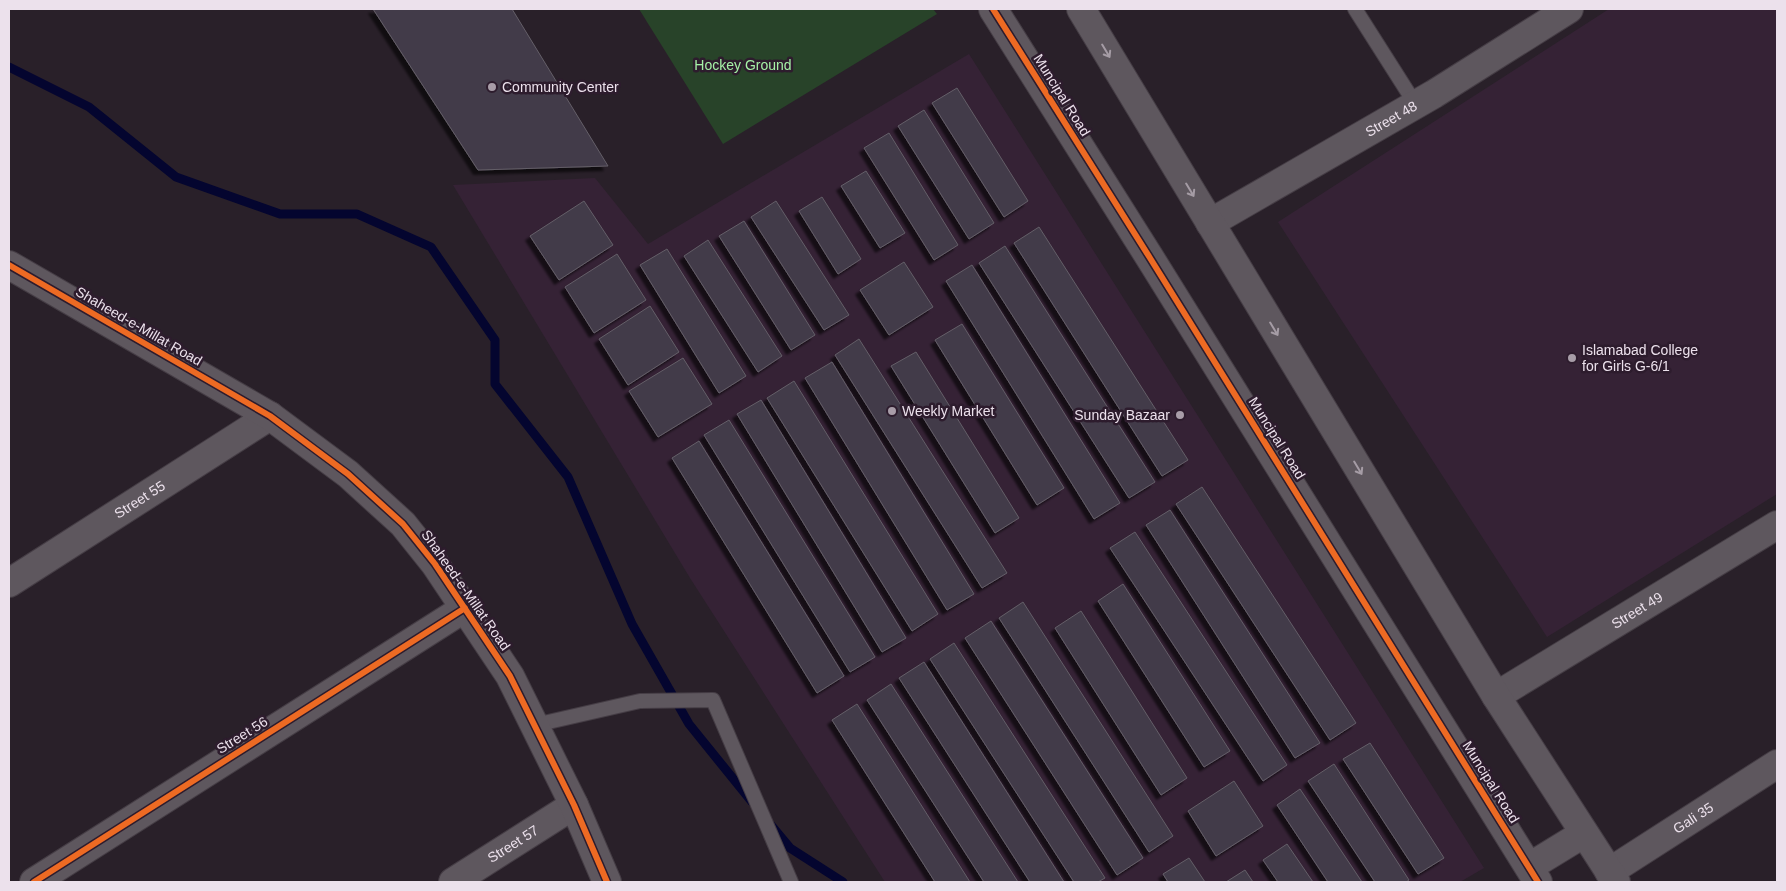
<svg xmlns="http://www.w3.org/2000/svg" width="1786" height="891" font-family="Helvetica,sans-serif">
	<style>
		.built { fill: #352235 }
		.green { fill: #284329 }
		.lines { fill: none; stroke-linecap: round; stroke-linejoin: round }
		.stream { stroke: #04052f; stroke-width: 9 }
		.building { fill: #423a49; stroke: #645f68; filter: url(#shadow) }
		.lane-casing { stroke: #453d45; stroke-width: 16 }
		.street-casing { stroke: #453d45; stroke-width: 30 }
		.secondary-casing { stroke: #453d45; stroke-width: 30 }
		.lane { stroke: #5e575e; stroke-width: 14 }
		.street { stroke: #5e575e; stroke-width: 28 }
		.secondary { stroke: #5e575e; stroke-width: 28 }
		.cycleway-casing { stroke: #2d1c2d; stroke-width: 9 }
		.cycleway { stroke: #ed6a23; stroke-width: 6 }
		.oneway { stroke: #a59ca5 }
		.poi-dot { fill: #a89da8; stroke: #2d1c2d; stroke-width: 2 }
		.labels { text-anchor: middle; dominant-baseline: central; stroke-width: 5; stroke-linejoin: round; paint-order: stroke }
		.park-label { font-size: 14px; fill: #a5f1a6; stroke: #2d1c2d }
		.poi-label { font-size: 14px; fill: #ece1ec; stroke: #2d1c2d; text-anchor: start }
		.street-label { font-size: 14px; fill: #ece1ec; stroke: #2d1c2d }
	</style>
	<defs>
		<filter id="shadow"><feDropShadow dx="-4.5" dy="4.5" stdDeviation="1" flood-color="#0009"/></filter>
	</defs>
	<rect width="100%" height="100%" fill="#292029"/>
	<path class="built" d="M1609 9H1777V494L1547 637 1278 222Z
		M969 54 1484 868 1460 882H885L690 578 453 185 595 178 648 244Z"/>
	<path class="green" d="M639 9H933L937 14 723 144Z"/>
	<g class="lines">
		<path class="stream" d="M9 67 89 107 176 177 280 214H357L431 247 495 340V384L568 477 632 624 689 724 752 802
			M770 824 790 848 843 882"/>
	</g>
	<path class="building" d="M373 9H512L608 166 478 170Z
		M957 88 1028 201 1004 217 932 103Z
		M924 110 994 223 969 239 898 126Z
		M889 133 958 245 934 260 864 148Z
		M866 171 905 233 880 248 841 186Z
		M822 197 861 259 838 274 799 211Z
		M584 201 613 245 559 280 530 236Z
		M776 201 849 315 824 330 751 217Z
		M744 221 815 335 791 350 719 236Z
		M1039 227 1188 460 1162 476 1014 243Z
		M708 240 782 356 758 372 684 256Z
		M1005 246 1155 482 1129 498 979 263Z
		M667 249 746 376 719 393 640 265Z
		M617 254 646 300 594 333 565 287Z
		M904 262 933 307 889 335 860 290Z
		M972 265 1120 503 1094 519 946 281Z
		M650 306 679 352 628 385 599 339Z
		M962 324 1064 488 1037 505 935 340Z
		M859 339 1007 573 982 588 835 355Z
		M916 352 1019 518 995 533 891 366Z
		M683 358 712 404 658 437 629 391Z
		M832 362 974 594 947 610 805 378Z
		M794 381 938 614 912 631 767 398Z
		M761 400 906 638 882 652 737 414Z
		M729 420 875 657 850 672 704 435Z
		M699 441 844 676 817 693 672 458Z
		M1202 487 1356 723 1330 740 1176 504Z
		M1170 510 1320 743 1295 758 1146 525Z
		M1135 532 1287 765 1263 781 1110 548Z
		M1123 584 1230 751 1204 767 1098 601Z
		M1023 602 1173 836 1149 852 999 618Z
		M1081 611 1187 778 1161 795 1055 628Z
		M991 621 1143 858 1117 875 965 638Z
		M954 643 1105 878 1098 882H1074L930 659Z
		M924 662 1064 882H1030L899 678Z
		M891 684 1018 882H984L867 700Z
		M857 704 970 882H935L832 720Z
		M1370 743 1444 858 1418 874 1343 759Z
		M1334 764 1409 880 1406 882H1375L1308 781Z
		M1234 781 1263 826 1216 856 1188 811Z
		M1300 789 1362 882H1328L1277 805Z
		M1287 844 1313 882H1278L1263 860Z
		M1189 858 1205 882H1168L1163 874Z
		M1245 870 1253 882H1226Z"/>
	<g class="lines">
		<g class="lane-casing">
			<path id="lane" d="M1355 9 1416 105
				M535 725 640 701 713 700 791 882"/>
		</g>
		<g class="street-casing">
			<g id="street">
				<path id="s1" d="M1210 223 1434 94 1569 9"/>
				<path id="s2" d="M9 583 270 416"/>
				<path id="s3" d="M1496 696 1777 525"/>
				<path id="s4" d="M1609 872 1777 764"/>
				<path d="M34 882 465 608"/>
				<path id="s5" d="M453 882 574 805"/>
			</g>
		</g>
		<g class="secondary-casing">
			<path id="secondary" d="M993 9 1150 258 1538 882
				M1081 9 1496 696 1616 882
				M9 265 270 416 348 474 403 524 435 564 510 676 574 805 607 882
				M1529 867 1583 834"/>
		</g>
		<use href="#lane" class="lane"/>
		<use href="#street" class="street"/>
		<use href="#secondary" class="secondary"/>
		<g class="cycleway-casing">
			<path id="cycleway" d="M993 9 1150 258 1538 882
				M9 265 270 416 348 474 403 524 435 564 510 676 574 805 607 882
				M34 882 465 608"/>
		</g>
		<use href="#cycleway" class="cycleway"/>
	</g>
	<defs><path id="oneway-shaft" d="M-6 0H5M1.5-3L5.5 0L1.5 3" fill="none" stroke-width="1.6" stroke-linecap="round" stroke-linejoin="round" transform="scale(1.25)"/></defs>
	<g class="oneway">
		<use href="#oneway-shaft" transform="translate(1106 51) rotate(59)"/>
		<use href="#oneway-shaft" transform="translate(1190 190) rotate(59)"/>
		<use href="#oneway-shaft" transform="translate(1274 329) rotate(59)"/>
		<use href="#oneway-shaft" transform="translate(1358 468) rotate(59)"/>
	</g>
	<g class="poi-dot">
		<circle cx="492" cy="87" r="5"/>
		<circle cx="1572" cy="358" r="5"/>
		<circle cx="892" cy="411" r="5"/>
		<circle cx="1180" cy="415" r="5"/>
	</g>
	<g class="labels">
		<g class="park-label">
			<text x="743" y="65">Hockey Ground</text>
		</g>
		<g class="poi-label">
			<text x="502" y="87">Community Center</text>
			<text x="1582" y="350">Islamabad College<tspan x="1582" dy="16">for Girls G-6/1</tspan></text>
			<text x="902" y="411">Weekly Market</text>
			<text x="1170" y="415" text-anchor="end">Sunday Bazaar</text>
		</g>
		<g class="street-label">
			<text transform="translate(1062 95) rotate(58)">Muncipal Road</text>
			<text stroke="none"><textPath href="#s1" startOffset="209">Street 48</textPath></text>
			<text transform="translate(139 326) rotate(30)">Shaheed-e-Millat Road</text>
			<text transform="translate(1277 438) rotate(58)">Muncipal Road</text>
			<text stroke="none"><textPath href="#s2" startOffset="155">Street 55</textPath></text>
			<text transform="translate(466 590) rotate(55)">Shaheed-e-Millat Road</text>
			<text stroke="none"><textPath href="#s3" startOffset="165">Street 49</textPath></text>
			<text transform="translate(242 735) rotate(-32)">Street 56</text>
			<text transform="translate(1491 782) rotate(58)">Muncipal Road</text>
			<text stroke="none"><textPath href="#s4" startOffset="100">Gali 35</textPath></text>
			<text stroke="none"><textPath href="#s5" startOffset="71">Street 57</textPath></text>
		</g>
	</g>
	<rect width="1786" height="891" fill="none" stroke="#ece1ec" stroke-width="20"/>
</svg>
